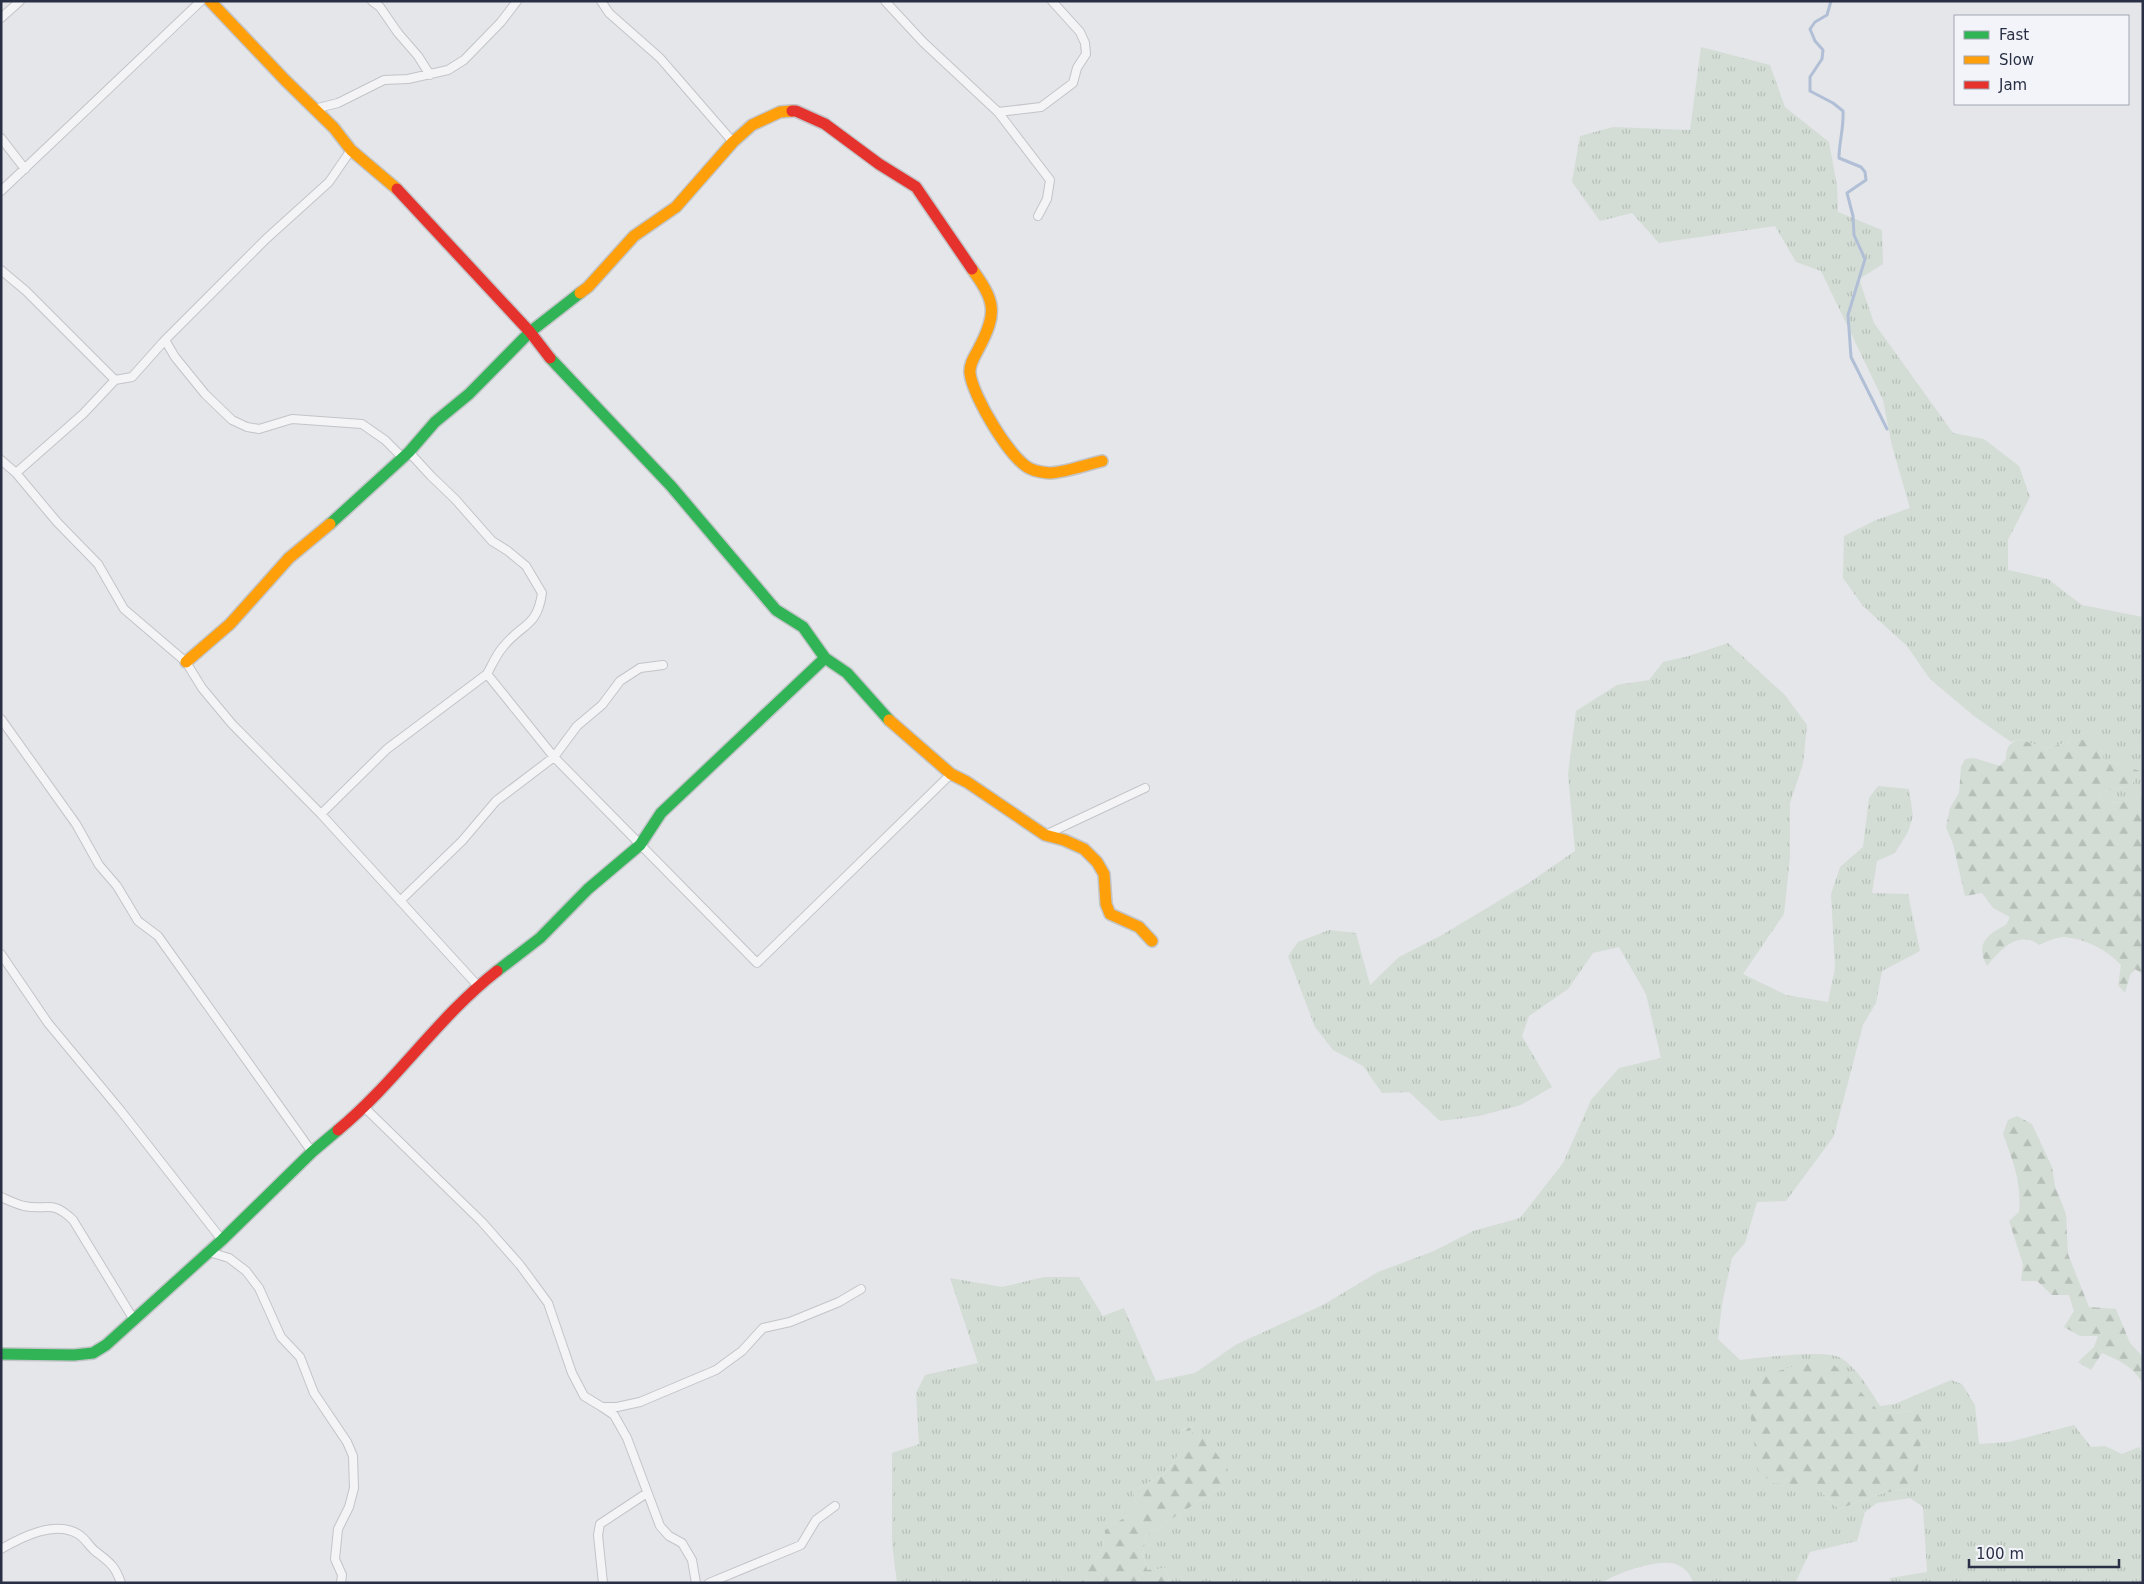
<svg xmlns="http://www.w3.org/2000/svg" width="2144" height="1584" font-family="'DejaVu Sans',sans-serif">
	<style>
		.grass { fill: url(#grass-tufts); fill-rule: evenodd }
		.forest { fill: url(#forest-firs) }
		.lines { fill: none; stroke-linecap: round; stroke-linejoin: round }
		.stream { stroke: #b1bfd6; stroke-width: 3 }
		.street-casing { stroke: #c2c4c8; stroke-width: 10 }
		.fast-casing { stroke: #c2c4c8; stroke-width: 14 }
		.slow-casing { stroke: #c2c4c8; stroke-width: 14 }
		.jam-casing { stroke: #c2c4c8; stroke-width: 14 }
		.street { stroke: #f4f4f6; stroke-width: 8 }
		.fast { stroke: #30b455; stroke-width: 11 }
		.slow { stroke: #ff9f0a; stroke-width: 11 }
		.jam { stroke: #e5322d; stroke-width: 11 }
	</style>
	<defs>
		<pattern id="grass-tufts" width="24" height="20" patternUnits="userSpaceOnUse" patternTransform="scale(1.25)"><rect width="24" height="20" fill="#d4ddd5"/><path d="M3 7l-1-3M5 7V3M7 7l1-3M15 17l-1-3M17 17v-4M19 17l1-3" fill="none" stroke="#b6beb8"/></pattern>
		<pattern id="forest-firs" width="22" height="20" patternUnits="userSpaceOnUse" patternTransform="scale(1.25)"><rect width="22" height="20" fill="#d4ddd5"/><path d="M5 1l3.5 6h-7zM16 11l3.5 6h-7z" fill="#b6beb8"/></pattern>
	</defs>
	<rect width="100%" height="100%" fill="#e4e6ea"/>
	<path class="grass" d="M1701 47 1770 65 1785 107 1829 142 1837 186 1838 212 1882 230 1883 264 1859 279 1874 323 1953 433 1984 439 2019 466 2030 497 2008 540V570L2048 579 2082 605 2143 617 2141 797C2128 803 2110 806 2098 798L2104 791 2131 786 2139 771 2104 760 2073 740 2046 749 2020 739 2011 742 1974 716 1930 679 1907 646 1863 606 1843 578 1844 536 1876 520 1910 508 1892 446 1883 400 1821 271 1796 262 1775 226 1659 243 1632 213 1600 221 1572 182 1580 136 1613 127 1690 130Z
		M1728 643 1785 695 1807 725 1803 764 1790 803V857L1784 914 1743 974 1786 995 1828 1002 1835 968 1831 894 1840 867 1863 847 1869 798 1878 786 1909 789 1913 816 1908 832 1895 853 1877 861 1872 893 1908 894 1920 951 1882 971 1876 1003 1863 1025 1834 1136 1786 1201 1757 1202 1745 1243 1732 1258 1722 1304 1718 1339 1740 1360C1761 1358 1825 1349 1841 1358 1857 1368 1870 1390 1880 1406L1895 1404 1951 1380 1962 1384 1975 1405 1979 1444 2009 1442 2074 1425 2091 1447 2105 1446 2122 1454 2139 1447 2143 1454V1583H1890V1578L1927 1572 1923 1507 1910 1498 1877 1503 1865 1512 1857 1541 1810 1552 1795 1583H1693C1691 1575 1686 1569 1678 1565 1662 1557 1616 1573 1602 1583H1170L1165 1568 1147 1571 1143 1553 1146 1535 1223 1486 1194 1425 1179 1431 1195 1430 1166 1473 1133 1491 1138 1509 1105 1530 1103 1548 1083 1579 1086 1583H897L892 1543V1453L919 1444 916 1393 925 1375 978 1363 950 1278 1002 1287 1044 1277H1079L1103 1316 1124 1308 1156 1381 1195 1373 1237 1344 1323 1305 1378 1272 1434 1251 1473 1231 1520 1218 1563 1163 1591 1100 1619 1068 1661 1058 1646 994 1619 947 1593 953 1568 989 1529 1016 1522 1036 1552 1087 1521 1105 1479 1116 1440 1121 1409 1092 1382 1093 1363 1066 1333 1050 1315 1027 1288 956 1298 942 1329 930 1356 933 1370 985 1399 957 1442 935 1527 884 1575 851 1568 774 1576 711 1617 685 1649 680 1663 662 1689 656ZM1871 1405 1883 1414 1913 1411 1909 1488 1880 1494 1839 1509 1816 1487Z"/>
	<path class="forest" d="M2020 739 2046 749 2073 740H2091L2100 743 2104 760 2140 771 2131 786 2104 791 2098 798C2110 806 2131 803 2143 795V974L2135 969 2130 975 2125 993 2118 985 2121 965C2107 950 2086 939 2065 937 2057 936 2046 942 2039 945 2019 929 2000 950 1987 966 1975 944 1987 934 2006 925L2010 917 1993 908 1982 893 1965 896 1953 844 1946 827 1950 808 1959 793 1961 767 1965 759 1974 758 2000 766 2006 759C2006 747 2009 743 2020 739Z
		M2017 1116 2032 1124 2052 1167 2055 1186 2066 1214 2068 1254 2089 1307 2116 1309 2130 1343 2143 1357V1384C2134 1367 2119 1360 2102 1353L2091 1370 2078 1362 2094 1347 2098 1336H2080L2064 1327 2074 1311 2069 1295H2052L2037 1281H2021L2023 1264 2009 1221 2019 1212C2022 1184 2013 1161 2003 1134L2008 1120Z
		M1830 1363C1852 1375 1863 1399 1883 1414L1913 1411 1924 1414 1917 1475 1909 1488 1880 1494 1839 1509 1816 1487 1772 1483 1758 1470 1749 1405 1751 1391 1758 1378 1800 1364Z
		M1195 1425 1228 1469 1223 1486 1146 1535 1143 1553 1147 1570 1165 1568 1170 1583H1086L1082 1579 1103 1548 1105 1530 1138 1509 1133 1491 1166 1473 1194 1430 1177 1432Z"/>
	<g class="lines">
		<path class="stream" d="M1831 1 1827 15 1815 22 1810 29 1815 41 1823 50 1822 59 1810 77V91L1833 103 1843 111C1844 128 1839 142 1839 158L1861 167 1865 172 1866 180 1847 193 1853 216 1854 235 1865 259 1848 315 1851 357 1887 429"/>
		<g class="street-casing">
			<path id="street" d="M372 1 380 7 398 33 418 56 430 75
				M601 1 609 13 660 58 733 142
				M885 1 923 42 998 112 1050 180 1047 199 1038 216
				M1 18 20 1
				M314 109 338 103 384 80 408 79 448 70 464 60 501 22 517 1
				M998 112 1041 107 1073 83 1077 68 1086 54 1085 43 1080 32 1052 1
				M1 138 25 169
				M1 191 201 1
				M1 270 26 291 115 380
				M165 340 175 357 205 394 232 420 247 427 259 429 292 419 362 424 385 440 403 458
				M409 452 431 476 455 499 492 541 508 551 526 566 542 593C537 628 522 623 503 647 496 655 492 665 487 674
				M1 460 16 473 57 522 98 564 124 609 186 662 202 688 232 724 321 814 478 986
				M16 473 83 414 115 380 132 377 165 340 266 239 329 182 351 150
				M1 719 76 824 99 865 117 886 138 921 158 936 312 1152
				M321 814 387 749 487 674 554 757 757 963 951 774
				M1045 835 1145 788
				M400 901 462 841 496 801 554 757 577 726 602 705 620 681 640 668 663 665
				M1 954 48 1023 121 1111 222 1240
				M365 1108 482 1222 520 1265 548 1303 572 1373 584 1396 602 1407H617L640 1402 716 1370 742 1351 763 1328 790 1322 839 1302 861 1289
				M1 1197C8 1200 16 1204 24 1206 48 1211 51 1199 73 1220L134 1320
				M209 1252 229 1258 246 1271 259 1288 281 1337 300 1357 314 1393 347 1442 353 1456 354 1488 349 1507 338 1529 335 1559 342 1575 341 1583
				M602 1407 614 1415 627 1438 660 1526 669 1536 682 1543 692 1560 696 1583
				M1 1549C22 1537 55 1520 78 1534 85 1538 89 1546 95 1551 109 1562 115 1565 121 1583
				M603 1583 598 1535 600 1524 647 1493
				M709 1583 801 1545 816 1520 835 1506"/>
		</g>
		<g class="fast-casing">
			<path id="fast" d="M550 358 671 486 776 610 803 627 825 658 847 673 889 720
				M330 524 409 452 435 422 469 394 530 332 580 293
				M497 971 540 938 588 889 640 845 661 813 825 658
				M1 1354 74 1355 93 1353 106 1345 222 1240 312 1152 338 1130"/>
		</g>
		<g class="slow-casing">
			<path id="slow" d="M210 1 285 80 334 128 351 150 397 189
				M972 269C995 301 998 312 979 348 975 356 969 364 970 373 972 395 1011 461 1031 469 1035 471 1045 473 1050 473 1066 472 1085 465 1102 461
				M580 293 588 287 634 236 676 207 733 142 752 125 780 112 792 111
				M186 662 230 624 289 558 330 524
				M889 720 951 774 967 782 1045 835 1064 840 1084 849 1097 862 1104 874 1106 904 1110 914 1139 927 1152 941"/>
		</g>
		<g class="jam-casing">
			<path id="jam" d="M792 111H796L825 124 879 164 916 187 972 269
				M397 189 530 332 550 358
				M338 1130C396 1082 438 1017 497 971"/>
		</g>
		<use href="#street" class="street"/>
		<use href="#fast" class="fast"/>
		<use href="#slow" class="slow"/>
		<use href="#jam" class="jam"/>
	</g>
	<rect width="2144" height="1584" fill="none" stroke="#293045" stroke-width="5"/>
	<rect x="1954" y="15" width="175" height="90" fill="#f2f4f9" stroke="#a2a6b1"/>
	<rect x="1964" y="31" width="25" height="8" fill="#30b455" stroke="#a2a6b1"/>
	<text x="1999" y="40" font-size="15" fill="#293045">Fast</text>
	<rect x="1964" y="56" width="25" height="8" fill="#ff9f0a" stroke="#a2a6b1"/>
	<text x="1999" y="65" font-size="15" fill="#293045">Slow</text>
	<rect x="1964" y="81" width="25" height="8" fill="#e5322d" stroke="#a2a6b1"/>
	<text x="1999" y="90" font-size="15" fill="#293045">Jam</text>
	<path d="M1969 1559v8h150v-8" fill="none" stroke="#293045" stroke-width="2.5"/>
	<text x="1976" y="1559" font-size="15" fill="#293045" stroke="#f2f4f9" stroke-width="4" paint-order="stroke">100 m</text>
</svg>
